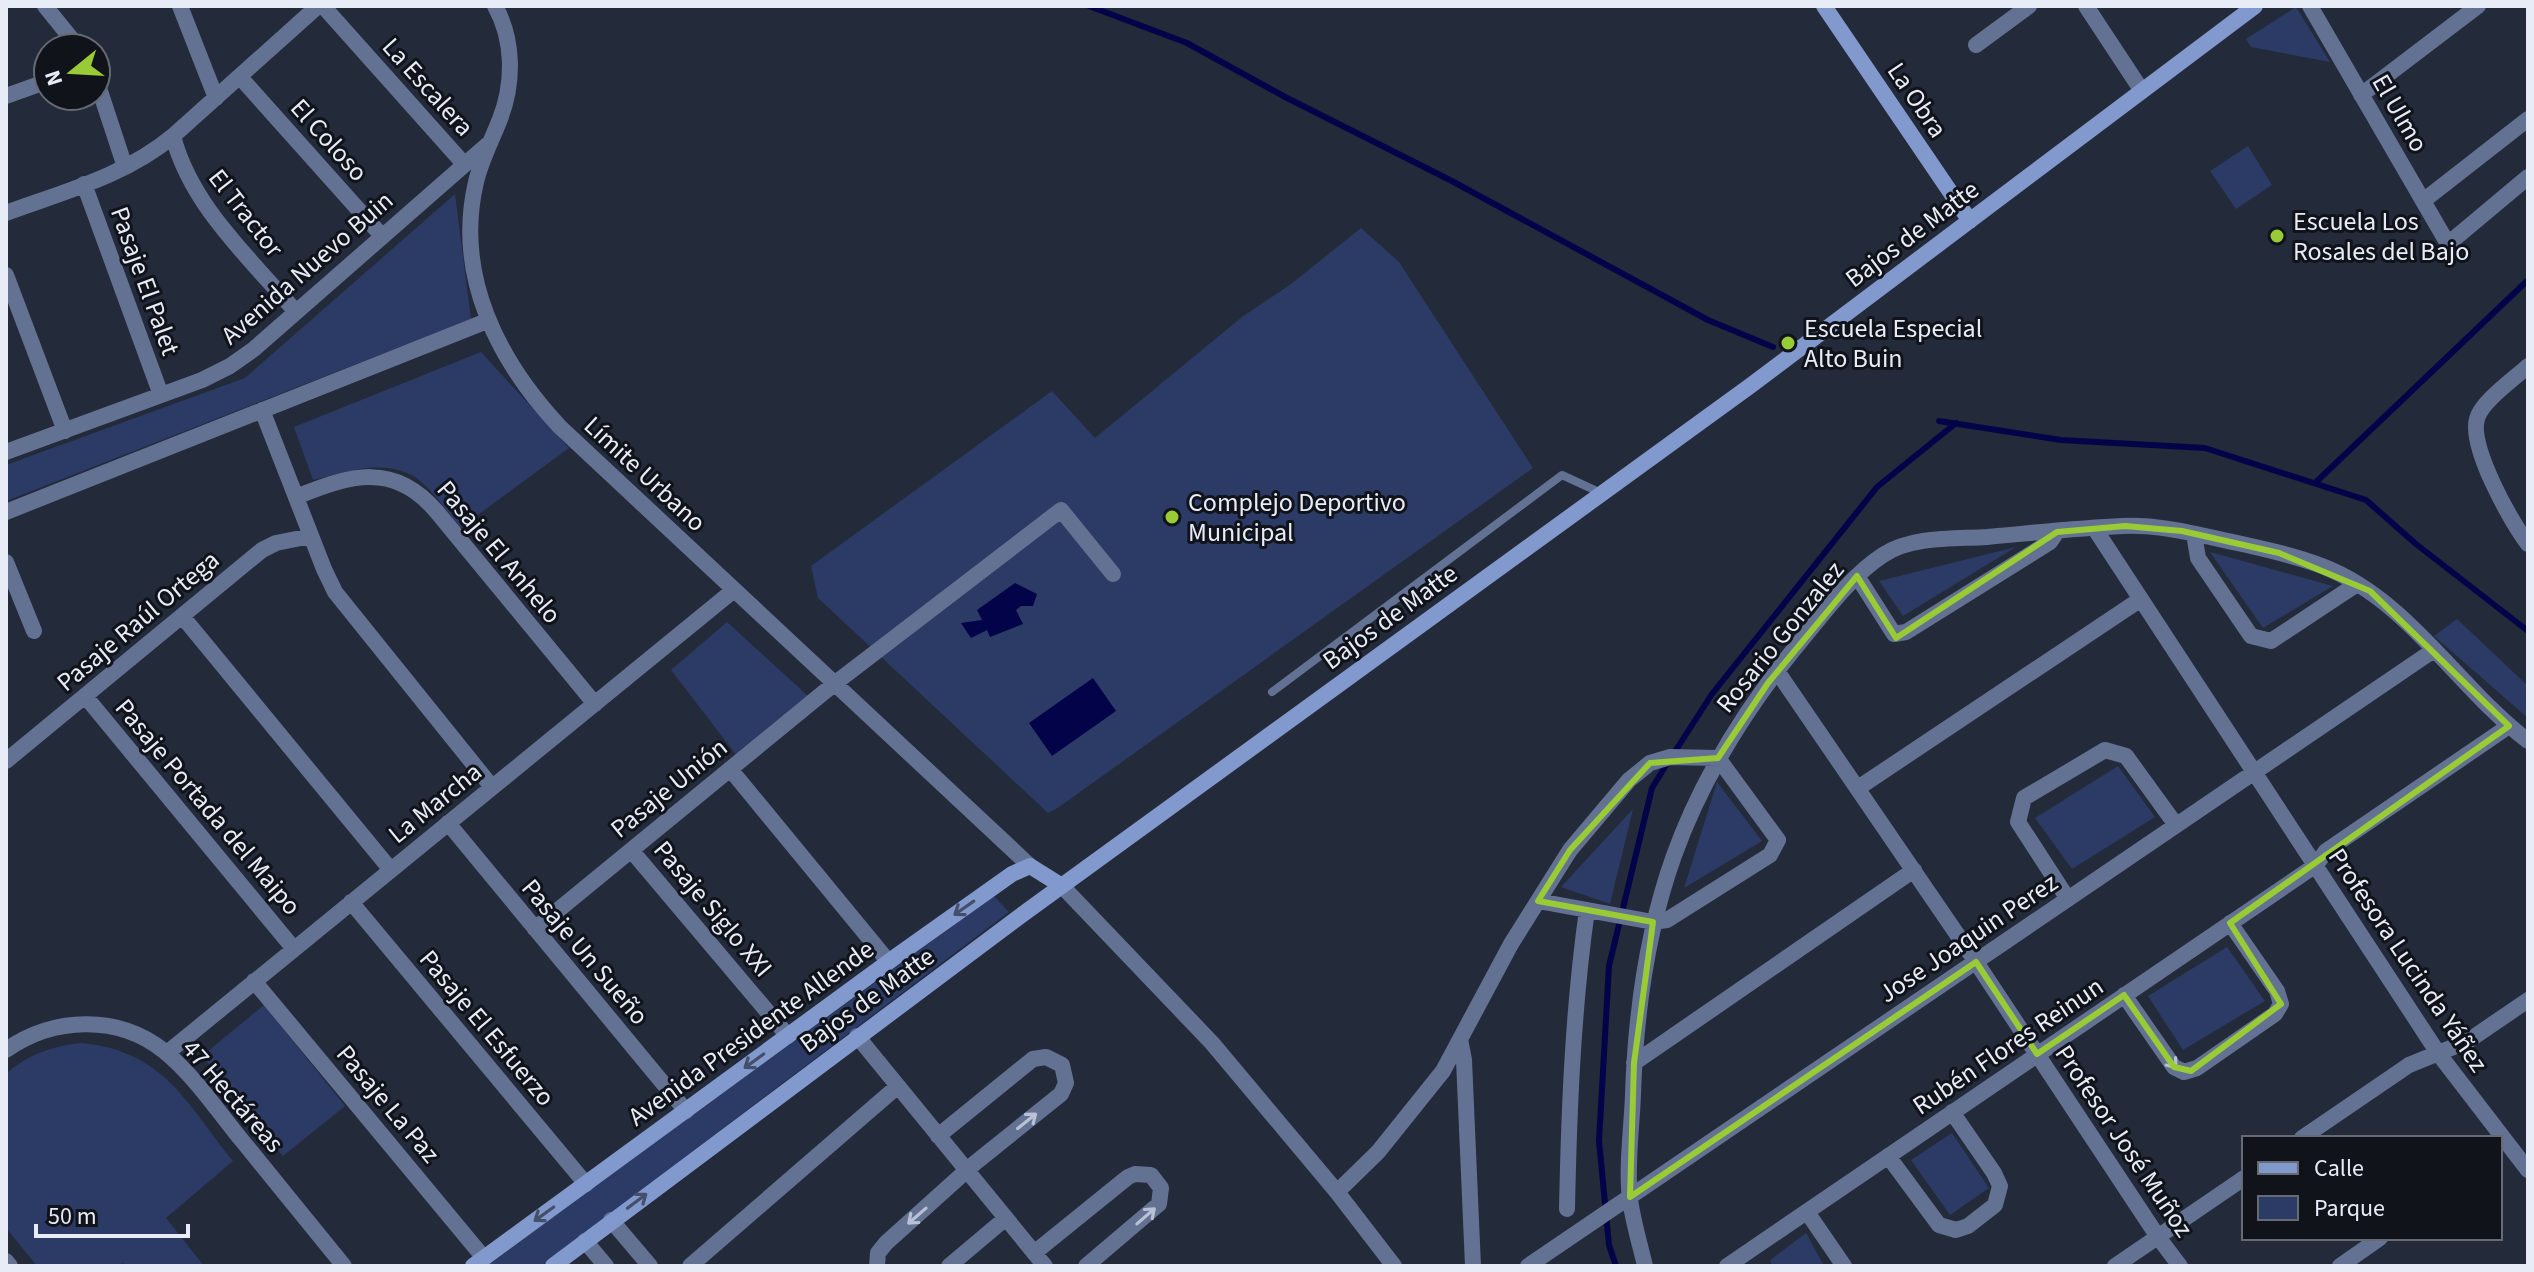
<svg xmlns="http://www.w3.org/2000/svg" width="2534" height="1272" font-family="'Source Sans 3',sans-serif">
	<style>
		.green { fill: #2b3b65 }
		.water { fill: #030349 }
		.lines { fill: none; stroke-linecap: round; stroke-linejoin: round }
		.stream { stroke: #030349; stroke-width: 6 }
		.lane { stroke: #637192; stroke-width: 8 }
		.street { stroke: #637192; stroke-width: 16 }
		.secondary { stroke: #8299ce; stroke-width: 16 }
		.oneway { stroke: #434f6b }
		.oneway2 { stroke: #b9c1d4 }
		.marked { fill: none; stroke: #98cb36; stroke-width: 6; stroke-linejoin: round }
		.poi-dot { fill: #98cb36; stroke: #10131a; stroke-width: 3 }
		.labels { text-anchor: middle; dominant-baseline: central; stroke-width: 6; stroke-linejoin: round; paint-order: stroke }
		.street-label { font-size: 26px; fill: #e7ecf7; stroke: #10131a }
		.poi-label { font-size: 26px; fill: #e7ecf7; stroke: #10131a; text-anchor: start }
	</style>
	<rect width="100%" height="100%" fill="#232a3a"/>
	<path class="green" d="M2296 7 2330 62 2251 47 2246 39Z
		M2248 146 2272 185 2236 209 2210 171Z
		M455 194 471 319 6 501V465L245 378Z
		M1361 228 1399 262 1533 468 1059 807 1048 813 818 598 811 566 1052 391 1095 438 1242 317 1291 284Z
		M481 352 569 448 460 528C446 511 428 481 407 473 377 460 343 473 313 480L294 427Z
		M2016 547 1903 616 1879 581Z
		M2210 552 2333 586 2263 628Z
		M2457 619 2528 686V718L2434 636Z
		M727 622 808 696 737 756 671 670Z
		M2118 766 2155 817 2072 869 2035 818Z
		M1717 782 1762 841 1684 888Z
		M1633 809 1610 904 1561 887Z
		M994 896 1009 912 541 1266H485Z
		M2227 947 2265 1001 2183 1050 2148 996Z
		M264 1005 345 1106 283 1156 202 1056Z
		M82 1043C164 1051 186 1103 233 1161L166 1218 204 1266H126L123 1263 118 1266H37L6 1228V1074C28 1054 53 1046 82 1043Z
		M1952 1133 1989 1188 1950 1215 1911 1160Z
		M1806 1233 1824 1266H1772L1770 1260Z"/>
	<path class="water" d="M1015 583 1037 594 1033 606H1021L1016 610 1023 624 990 637 987 630 971 638 961 623 982 620 977 610Z
		M1093 678 1116 711 1052 756 1029 723Z"/>
	<g class="lines">
		<path class="stream" d="M1089 6 1187 43 1287 98 1450 180 1708 320 1773 347
			M1939 421 2061 440 2205 448 2366 500 2416 544 2528 631
			M2315 483 2528 280
			M1674 753 1712 694 1877 487 1956 423
			M1616 1266 1609 1245 1599 1141 1609 966 1652 788 1668 762"/>
		<path class="lane" d="M1272 692 1562 475 1601 493"/>
		<path class="street" d="M45 6 79 48
			M180 6 216 98
			M323 6 464 164
			M495 6C514 40 514 83 500 119 492 140 481 160 476 182 454 275 498 361 560 427L1030 866
			M2086 6 2142 91
			M2310 6 2448 244 2528 177
			M1976 45 2029 6
			M240 77 382 236
			M96 79 125 167
			M2361 95 2478 6
			M6 96 48 81
			M173 136C191 206 250 258 296 312
			M84 184 161 395
			M2423 201 2528 119
			M6 213C63 192 125 176 173 136L318 6
			M6 275 65 431
			M2528 366C2514 379 2481 402 2477 419 2469 447 2511 522 2528 544
			M262 410 324 569 335 592 492 787
			M6 452 202 380 230 366 254 349 487 145
			M296 497C350 475 394 461 437 512L595 704
			M6 512 487 321
			M2095 529 2438 1053 2528 1170
			M2194 534 2198 558 2251 636 2271 641 2357 584
			M6 562 34 631
			M1857 576 1894 634 1906 632 2050 542 2057 532
			M182 616 391 870
			M1777 671 1976 962 2158 1237 2180 1266
			M85 696 294 949
			M6 761 262 550 276 543 311 536
			M730 769 888 961
			M1858 788 2141 599
			M448 823 686 1111
			M631 850 788 1036
			M1062 886 1212 1043 1337 1192 1394 1266
			M2068 899 2018 822 2024 798 2105 750 2126 756 2176 825
			M351 902 586 1184
			M535 929 834 684 1061 510 1113 574
			M254 981 484 1258
			M2124 995 2174 1067 2184 1072 2197 1068 2275 1014 2281 1004 2277 991 2230 923
			M857 1036 1045 1266
			M1460 1039 1464 1060 1473 1266
			M6 1050C53 1017 118 1014 164 1051 195 1076 219 1113 244 1143 277 1184 311 1225 344 1266
			M167 1053 734 590
			M1634 1063 1914 870
			M2302 1138 2409 1065 2468 1041 2528 1000
			M1888 1156 1939 1225 1956 1230 1968 1226 1995 1205 2000 1186 1994 1173 1952 1112
			M1337 1192 1378 1152 1443 1071 1511 944 1570 850 1629 780 1650 763 1670 757 1718 758 1778 840 1770 855 1667 920 1653 922 1538 901
			M1567 1209C1569 1109 1573 1009 1587 910
			M1807 1212 1844 1266
			M611 1220 650 1266
			M585 1241 606 1266
			M1034 1253 1128 1177 1135 1174 1151 1175 1161 1188 1159 1204 1086 1266
			M6 1261 10 1266
			M690 1266 898 1086
			M877 1266 878 1253 886 1243 975 1163 1061 1094 1066 1083 1062 1065 1046 1057 1033 1059 938 1136
			M949 1266 1006 1218
			M1528 1266 2434 650
			M1645 1266C1640 1244 1633 1222 1630 1199 1626 1167 1632 1126 1633 1094 1639 914 1682 788 1795 648 1822 616 1848 578 1883 555 1912 536 1954 539 1987 537 2032 533 2077 528 2122 526 2162 524 2203 536 2242 544 2269 550 2296 556 2322 566 2408 599 2457 687 2528 741
			M1727 1266 2316 865 2326 851 2509 726
			M2115 1266 2244 1178
			M2340 1266 2380 1238"/>
		<path class="secondary" d="M1824 6 1970 221
			M473 1266 898 955 1012 874 1030 866 1062 886
			M553 1266 1023 914 1750 386 2255 6"/>
	</g>
	<defs><path id="oneway-shaft" d="M-6 0H5M1.5-3L5.5 0L1.5 3" fill="none" stroke-width="1.6" stroke-linecap="round" stroke-linejoin="round" transform="scale(2)"/></defs>
	<g class="oneway">
		<use href="#oneway-shaft" transform="translate(964 908) rotate(145)"/>
		<use href="#oneway-shaft" transform="translate(754 1061) rotate(144)"/>
		<use href="#oneway-shaft" transform="translate(637 1201) rotate(-37)"/>
		<use href="#oneway-shaft" transform="translate(544 1214) rotate(144)"/>
	</g>
	<g class="oneway2">
		<use href="#oneway-shaft" transform="translate(2169 1059) rotate(52)"/>
		<use href="#oneway-shaft" transform="translate(1027 1121) rotate(-39)"/>
		<use href="#oneway-shaft" transform="translate(917 1216) rotate(139)"/>
		<use href="#oneway-shaft" transform="translate(1146 1216) rotate(-41)"/>
	</g>
	<path class="marked" d="M2125 526 2182 531 2279 553 2370 591 2509 726 2230 923 2281 1004 2191 1071 2174 1067 2124 995 2037 1054 1976 962 1630 1197 1634 1063 1653 922 1538 901 1570 850 1650 763 1718 758 1768 683 1857 576 1896 638 2057 532Z"/>
	<g class="poi-dot">
		<circle cx="2277" cy="236" r="8"/>
		<circle cx="1788" cy="343" r="8"/>
		<circle cx="1172" cy="517" r="8"/>
	</g>
	<g class="labels">
		<g class="street-label">
			<text transform="translate(428 87) rotate(48)">La Escalera</text>
			<text transform="translate(1917 100) rotate(56)">La Obra</text>
			<text transform="translate(2400 113) rotate(60)">El Ulmo</text>
			<text transform="translate(329 140) rotate(48)">El Coloso</text>
			<text transform="translate(246 213) rotate(52)">El Tractor</text>
			<text transform="translate(1912 234) rotate(-37)">Bajos de Matte</text>
			<text transform="translate(307 268) rotate(-41)">Avenida Nuevo Buin</text>
			<text transform="translate(145 281) rotate(70)">Pasaje El Palet</text>
			<text transform="translate(645 474) rotate(43)">Límite Urbano</text>
			<text transform="translate(499 552) rotate(50)">Pasaje El Anhelo</text>
			<text transform="translate(1390 617) rotate(-36)">Bajos de Matte</text>
			<text transform="translate(138 621) rotate(-40)">Pasaje Raúl Ortega</text>
			<text transform="translate(1780 637) rotate(-51)">Rosario Gonzalez</text>
			<text transform="translate(669 788) rotate(-39)">Pasaje Unión</text>
			<text transform="translate(435 803) rotate(-39)">La Marcha</text>
			<text transform="translate(208 807) rotate(50)">Pasaje Portada del Maipo</text>
			<text transform="translate(713 909) rotate(50)">Pasaje Siglo XXI</text>
			<text transform="translate(1968 938) rotate(-34)">Jose Joaquin Perez</text>
			<text transform="translate(585 952) rotate(50)">Pasaje Un Sueño</text>
			<text transform="translate(2408 960) rotate(56)">Profesora Lucinda Yáñez</text>
			<text transform="translate(867 1000) rotate(-36)">Bajos de Matte</text>
			<text transform="translate(487 1028) rotate(50)">Pasaje El Esfuerzo</text>
			<text transform="translate(751 1033) rotate(-36)">Avenida Presidente Allende</text>
			<text transform="translate(2008 1046) rotate(-34)">Rubén Flores Reinun</text>
			<text transform="translate(233 1096) rotate(49)">47 Hectáreas</text>
			<text transform="translate(388 1104) rotate(50)">Pasaje La Paz</text>
			<text transform="translate(2124 1141) rotate(56)">Profesor José Muñoz</text>
		</g>
		<g class="poi-label">
			<text x="2293" y="221">Escuela Los<tspan x="2293" dy="30">Rosales del Bajo</tspan></text>
			<text x="1804" y="328">Escuela Especial<tspan x="1804" dy="30">Alto Buin</tspan></text>
			<text x="1188" y="502">Complejo Deportivo<tspan x="1188" dy="30">Municipal</tspan></text>
		</g>
	</g>
	<rect width="2534" height="1272" fill="none" stroke="#e7ecf7" stroke-width="16"/>
	<rect x="2242" y="1136" width="260" height="104" fill="#10131a" stroke="#666a72" stroke-width="2"/>
	<rect x="2258" y="1162" width="40" height="12" fill="#8299ce" stroke="#666a72" stroke-width="2"/>
	<text x="2314" y="1176" font-size="24" fill="#e7ecf7">Calle</text>
	<rect x="2258" y="1196" width="40" height="24" fill="#2b3b65" stroke="#666a72" stroke-width="2"/>
	<text x="2314" y="1216" font-size="24" fill="#e7ecf7">Parque</text>
	<g transform="translate(72 72) rotate(252)"><circle r="38" fill="#10131a" stroke="#666a72" stroke-width="2"/>
	<path d="M0-6L14 30L0 20L-14 30Z" fill="#98cb36"/>
	<text y="-12" font-size="22" font-weight="bold" text-anchor="middle" fill="#e7ecf7">N</text>
	</g>
	<path d="M36 1224v12h152v-12" fill="none" stroke="#e7ecf7" stroke-width="4"/>
	<text x="48" y="1224" font-size="24" fill="#e7ecf7" stroke="#10131a" stroke-width="6" paint-order="stroke">50 m</text>
</svg>
